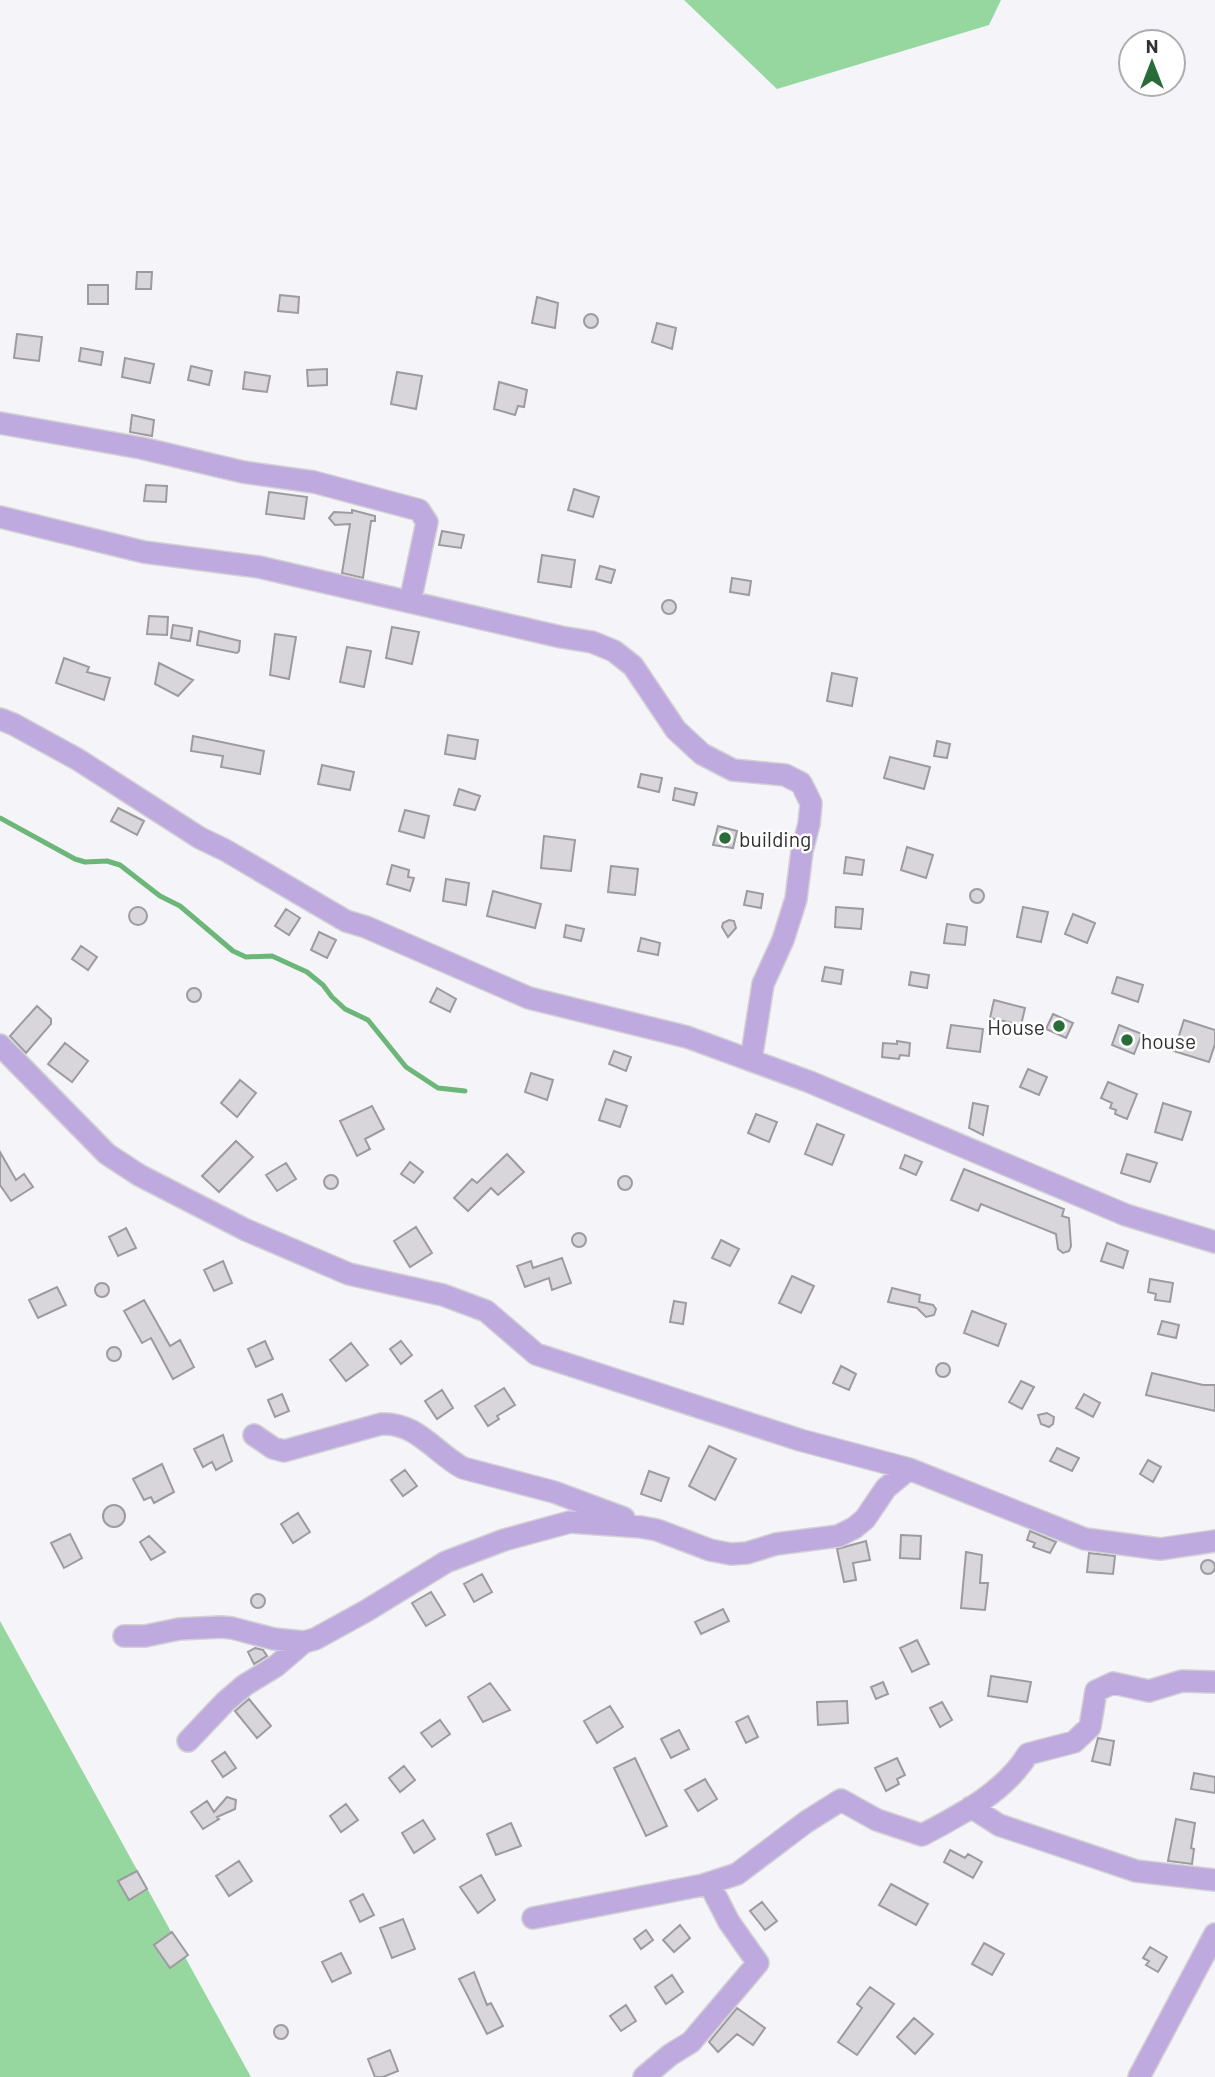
<svg xmlns="http://www.w3.org/2000/svg" width="1215" height="2077" font-family="Barlow,sans-serif">
	<style>
		.green { fill: #96d7a0 }
		.lines { fill: none; stroke-linecap: round; stroke-linejoin: round }
		.stream { stroke: #6cb679; stroke-width: 5 }
		.building { fill: #d8d6db; stroke: #9c9b9f; stroke-width: 2 }
		.minor-casing { stroke: #d2d1d4; stroke-width: 24 }
		.minor { stroke: #bfaae0; stroke-width: 21 }
		.poi-dot { fill: #286d39; stroke: #fff; stroke-width: 2.5 }
		.labels { text-anchor: middle; dominant-baseline: central; stroke-width: 5; stroke-linejoin: round; paint-order: stroke }
		.poi-label { font-size: 21px; fill: #313132; stroke: #fff; text-anchor: start }
	</style>
	<rect width="100%" height="100%" fill="#f5f4f8"/>
	<path class="green" d="M684 0H1001L989 25 777 89Z
		M0 1621 251 2077H0Z"/>
	<g class="lines">
		<path class="stream" d="M0 818 75 859 85 862 107 861 120 865 160 896 180 906 233 951 246 957 272 956 307 972 323 985 332 997 345 1009 368 1020 406 1067 438 1088 465 1091"/>
	</g>
	<path class="building" d="M137 272H152L151 289H136Z
		M88 285H108V304H88Z
		M280 295 299 297 298 313 278 311Z
		M537 297 558 303 555 328 532 323Z
		M584 321a7 7 0 1 1 14 0a7 7 0 1 1-14 0Z
		M657 323 676 328 672 349 652 342Z
		M17 334 42 337 39 361 14 358Z
		M81 348 103 352 101 365 79 361Z
		M125 358 154 364 150 383 122 377Z
		M191 366 212 371 209 385 188 380Z
		M327 369V385L308 386 307 370Z
		M245 372 270 376 267 392 243 389Z
		M397 372 422 376 416 409 391 404Z
		M499 382 527 390 524 407 518 406 515 415 494 409Z
		M132 415 154 420 152 436 130 432Z
		M146 485 167 486 166 502 144 501Z
		M574 489 599 497 593 517 568 510Z
		M269 492 307 497 304 519 266 514Z
		M352 510 375 516V521H371L363 578 342 573 350 524 335 525 329 518 334 512 352 513Z
		M442 531 464 535 461 548 439 545Z
		M542 555 575 560 571 587 538 582Z
		M600 566 615 570 611 583 596 579Z
		M732 578 751 581 749 595 730 592Z
		M662 607a7 7 0 1 1 14 0a7 7 0 1 1-14 0Z
		M149 616 168 617 167 635 147 634Z
		M173 625 192 628 190 641 171 638Z
		M392 627 419 632 412 664 386 658Z
		M199 631 240 641 239 651 237 653 197 645Z
		M275 634 296 637 289 679 270 675Z
		M347 647 371 651 364 687 340 682Z
		M64 658 89 667 87 672 110 678 104 700 56 683Z
		M159 663 193 680 178 696 155 684Z
		M832 673 857 678 852 706 827 701Z
		M448 735 478 740 475 759 445 754Z
		M193 736 264 751 260 774 221 767 223 756 191 751Z
		M937 741 950 744 947 758 934 756Z
		M890 757 930 767 924 789 884 778Z
		M322 765 354 772 350 790 318 784Z
		M641 774 662 778 659 792 638 787Z
		M675 788 697 793 694 805 673 800Z
		M459 789 480 796 475 810 454 805Z
		M118 808 144 821 137 835 111 821Z
		M405 810 429 816 424 838 399 831Z
		M718 826 737 831 733 848 713 845Z
		M544 836 575 840 571 871 541 868Z
		M907 847 933 855 926 878 901 870Z
		M846 857 864 860 862 875 844 873Z
		M392 865 409 870 408 877 414 878 410 891 387 884Z
		M611 866 638 869 635 895 608 892Z
		M446 879 469 883 466 905 443 901Z
		M970 896a7 7 0 1 1 14 0a7 7 0 1 1-14 0Z
		M493 891 541 904 535 928 487 916Z
		M747 891 763 894 761 908 744 905Z
		M836 907 863 909 861 929 835 927Z
		M1023 907 1048 912 1041 942 1017 937Z
		M129 916a9 9 0 1 1 18 0a9 9 0 1 1-18 0Z
		M286 909 300 918 289 935 275 926Z
		M1073 914 1095 923 1087 943 1065 934Z
		M729 920 734 921 736 928 728 937 722 927 723 923Z
		M947 924 967 927 965 945 944 943Z
		M566 925 584 929 581 941 564 937Z
		M319 932 336 940 327 958 311 950Z
		M641 938 660 943 658 955 638 951Z
		M81 946 97 957 88 970 72 959Z
		M825 967 843 970 841 984 822 981Z
		M911 972 929 975 927 988 909 985Z
		M1117 977 1143 985 1138 1002 1112 993Z
		M187 995a7 7 0 1 1 14 0a7 7 0 1 1-14 0Z
		M437 988 456 999 450 1012 430 1002Z
		M994 1000 1025 1008 1021 1025 990 1018Z
		M37 1006 51 1019V1024L26 1053 10 1036Z
		M1053 1014 1073 1023 1066 1038 1046 1029Z
		M1184 1020 1215 1030V1044L1209 1062 1174 1051Z
		M951 1025 983 1029 980 1052 947 1048Z
		M1119 1025 1142 1034 1134 1054 1112 1045Z
		M897 1041 910 1043 909 1056 900 1055 899 1059 882 1057 883 1043 897 1044Z
		M65 1043 88 1061 72 1082 48 1064Z
		M614 1051 631 1057 626 1071 609 1064Z
		M1028 1069 1047 1077 1039 1095 1020 1087Z
		M531 1073 553 1080 547 1100 525 1092Z
		M240 1080 256 1093 237 1117 221 1103Z
		M1108 1082 1137 1094 1127 1119 1115 1114 1116 1110 1110 1108 1112 1103 1101 1098Z
		M606 1099 627 1106 620 1127 599 1120Z
		M973 1103 988 1106 983 1135 969 1128Z
		M1163 1103 1191 1112 1182 1140 1155 1132Z
		M372 1106 384 1129 365 1139 370 1149 357 1156 340 1121Z
		M756 1114 777 1122 769 1142 748 1133Z
		M817 1124 844 1135 832 1165 805 1154Z
		M236 1141 253 1157 219 1192 202 1176Z
		M0 1152 16 1180 24 1174 33 1187 11 1201 0 1185Z
		M507 1154 524 1172 498 1195 491 1188 468 1211 454 1198 472 1179 477 1183Z
		M1127 1154 1157 1163 1150 1182 1121 1173Z
		M905 1155 922 1162 916 1175 900 1168Z
		M410 1162 423 1172 414 1183 401 1174Z
		M286 1163 296 1179 277 1191 266 1175Z
		M964 1169 1064 1209 1062 1216 1069 1218 1071 1246 1069 1251 1063 1253 1058 1249 1056 1234 981 1204 978 1211 951 1200Z
		M324 1182a7 7 0 1 1 14 0a7 7 0 1 1-14 0Z
		M618 1183a7 7 0 1 1 14 0a7 7 0 1 1-14 0Z
		M416 1227 432 1253 410 1267 394 1241Z
		M126 1228 136 1248 118 1256 109 1237Z
		M572 1240a7 7 0 1 1 14 0a7 7 0 1 1-14 0Z
		M721 1240 739 1249 730 1266 712 1258Z
		M1107 1243 1128 1251 1123 1268 1101 1261Z
		M562 1258 571 1283 552 1290 549 1278 525 1287 517 1266 531 1261 533 1268Z
		M223 1261 232 1283 214 1291 204 1270Z
		M792 1276 814 1286 801 1313 779 1303Z
		M1150 1279 1173 1283 1170 1302 1155 1300 1156 1294 1148 1292Z
		M95 1290a7 7 0 1 1 14 0a7 7 0 1 1-14 0Z
		M57 1287 66 1305 38 1318 29 1300Z
		M892 1288 920 1295 919 1302 933 1305 936 1309 934 1315 926 1317 917 1308 888 1302Z
		M144 1300 170 1346 180 1340 194 1367 173 1379 151 1338 142 1343 124 1311Z
		M674 1301 686 1303 683 1324 670 1322Z
		M972 1311 1006 1324 998 1346 964 1333Z
		M1162 1321 1179 1325 1176 1338 1158 1334Z
		M265 1341 273 1359 256 1367 248 1349Z
		M401 1341 412 1355 401 1364 390 1349Z
		M351 1343 368 1365 346 1381 330 1360Z
		M107 1354a7 7 0 1 1 14 0a7 7 0 1 1-14 0Z
		M936 1370a7 7 0 1 1 14 0a7 7 0 1 1-14 0Z
		M841 1366 856 1374 849 1390 833 1383Z
		M1152 1373 1203 1385H1215V1411L1146 1395Z
		M1021 1381 1034 1387 1022 1409 1009 1402Z
		M504 1388 515 1405 497 1416 499 1419 488 1426 475 1406Z
		M442 1390 453 1408 437 1419 425 1401Z
		M282 1394 289 1411 275 1417 268 1400Z
		M1084 1394 1100 1403 1093 1417 1076 1408Z
		M1047 1413 1054 1417 1053 1424 1049 1427 1041 1424 1038 1415Z
		M223 1435 232 1461 216 1470 212 1462 203 1467 194 1449Z
		M709 1446 736 1459 715 1500 689 1486Z
		M1057 1448 1079 1458 1072 1471 1050 1461Z
		M1148 1460 1161 1467 1153 1482 1140 1474Z
		M162 1464 174 1492 154 1503 151 1497 144 1500 133 1479Z
		M405 1470 417 1486 403 1496 391 1480Z
		M649 1471 669 1478 661 1501 641 1494Z
		M103 1516a11 11 0 1 1 22 0a11 11 0 1 1-22 0Z
		M298 1513 310 1532 293 1543 281 1524Z
		M1030 1531 1056 1542 1050 1553 1033 1547 1035 1543 1027 1540Z
		M70 1534 82 1558 64 1568 51 1543Z
		M901 1535 921 1536 920 1559 900 1558Z
		M149 1536 165 1552 151 1560 140 1542Z
		M866 1541 870 1560 853 1563 856 1580 844 1582 837 1549Z
		M966 1552 982 1555 980 1583H988L985 1610 961 1608Z
		M1089 1553 1115 1556 1113 1574 1087 1572Z
		M1201 1567a7 7 0 1 1 14 0a7 7 0 1 1-14 0Z
		M482 1574 492 1592 474 1602 464 1584Z
		M431 1592 445 1615 426 1626 412 1603Z
		M251 1601a7 7 0 1 1 14 0a7 7 0 1 1-14 0Z
		M723 1609 729 1621 701 1634 695 1622Z
		M917 1640 929 1664 912 1672 900 1648Z
		M255 1648 263 1650 267 1656 254 1664 248 1652Z
		M991 1676 1031 1682 1027 1702 988 1696Z
		M883 1682 888 1694 876 1699 871 1687Z
		M490 1683 510 1710 483 1722 468 1697Z
		M249 1699 271 1726 257 1738 235 1711Z
		M847 1701 848 1723 818 1725 817 1702Z
		M942 1702 952 1720 940 1727 930 1708Z
		M610 1706 623 1727 597 1743 584 1721Z
		M748 1716 758 1737 746 1743 736 1722Z
		M440 1720 450 1734 432 1747 421 1733Z
		M679 1730 689 1749 671 1758 661 1739Z
		M1098 1738 1114 1741 1110 1765 1092 1761Z
		M225 1752 236 1768 223 1777 212 1761Z
		M635 1758 667 1826 646 1836 614 1768Z
		M897 1758 905 1775 897 1779 899 1784 886 1791 875 1768Z
		M404 1766 415 1780 400 1792 389 1778Z
		M1194 1773 1215 1777V1793L1191 1789Z
		M705 1779 717 1799 698 1811 685 1790Z
		M227 1797 236 1800 235 1809 217 1817 219 1819 203 1829 191 1812 207 1801 214 1812Z
		M346 1804 358 1820 341 1832 330 1816Z
		M1176 1819 1195 1823 1191 1848 1194 1849 1192 1864 1168 1861Z
		M423 1820 435 1839 414 1853 402 1833Z
		M511 1823 521 1846 496 1855 487 1834Z
		M950 1850 965 1858 968 1854 982 1862 973 1878 944 1862Z
		M239 1861 252 1881 229 1896 216 1876Z
		M137 1871 147 1889 129 1900 118 1881Z
		M481 1875 495 1900 478 1913 460 1887Z
		M891 1884 928 1904 916 1925 879 1905Z
		M363 1894 374 1915 360 1922 350 1901Z
		M762 1902 777 1921 765 1930 750 1911Z
		M403 1919 415 1949 392 1958 380 1928Z
		M680 1925 690 1938 674 1952 663 1940Z
		M646 1930 653 1940 641 1949 634 1939Z
		M172 1932 188 1955 170 1968 154 1945Z
		M984 1943 1004 1954 992 1975 972 1964Z
		M1150 1947 1167 1957 1158 1972 1146 1965 1149 1961 1143 1958Z
		M341 1953 351 1973 332 1982 322 1962Z
		M474 1972 487 2005 491 2003 503 2026 487 2034 459 1979Z
		M672 1975 683 1992 666 2004 655 1987Z
		M870 1987 894 2004 857 2055 838 2042 862 2008 857 2004Z
		M626 2005 636 2021 621 2031 610 2016Z
		M737 2008 765 2028 753 2045 737 2034 718 2052 709 2042Z
		M914 2018 933 2034 915 2054 897 2037Z
		M274 2032a7 7 0 1 1 14 0a7 7 0 1 1-14 0Z
		M390 2050 398 2071 383 2077H375L368 2059Z"/>
	<g class="lines">
		<g class="minor-casing">
			<path id="minor" d="M0 423 141 448 243 472 314 482 419 510 427 522 410 602
				M0 517 144 552 259 567 561 637 592 642 614 651 633 666 676 730 702 754 733 770 785 775 801 783 811 803 809 824 802 851 796 899 783 940 763 984 751 1060
				M0 719 13 724 77 759 200 838 225 850 346 921 366 927 529 998 687 1037 810 1082 1126 1215 1215 1242
				M0 1045 107 1154 139 1175 246 1230 349 1274 443 1295 486 1311 536 1354 800 1440 909 1469 1085 1539 1160 1549 1215 1541
				M254 1435 273 1448 284 1451 381 1424C417 1422 435 1453 463 1468L554 1492 624 1518
				M124 1636H145L179 1629 221 1627 232 1628 274 1639 304 1642 315 1639 366 1611 446 1562 504 1540 570 1522 641 1527 657 1530 710 1550 731 1554 747 1553 776 1544 838 1536 854 1528 865 1519 886 1488 909 1469
				M188 1741 225 1702 245 1685 276 1666 304 1642
				M971 1807 999 1825 1136 1871 1215 1880
				M533 1918 703 1885 737 1874 806 1822 841 1800 877 1820 922 1835C960 1815 1005 1792 1028 1754L1074 1742 1090 1727 1096 1691 1113 1683 1149 1691 1182 1681 1215 1682
				M644 2077 670 2055 691 2042 758 1963 729 1922 709 1883
				M1139 2077 1215 1934"/>
		</g>
		<use href="#minor" class="minor"/>
	</g>
	<g class="poi-dot">
		<circle cx="725" cy="838" r="7"/>
		<circle cx="1059" cy="1026" r="7"/>
		<circle cx="1127" cy="1040" r="7"/>
	</g>
	<g class="labels">
		<g class="poi-label">
			<text x="739" y="838">building</text>
			<text x="1045" y="1026" text-anchor="end">House</text>
			<text x="1141" y="1040">house</text>
		</g>
	</g>
	<g transform="translate(1152 63)"><circle r="33" fill="#ffffff" stroke="#adadad" stroke-width="2"/>
	<path d="M0-5L12 26L0 18L-12 26Z" fill="#286d39"/>
	<text y="-10" font-size="19" font-weight="bold" text-anchor="middle" fill="#313132">N</text>
	</g>
</svg>
